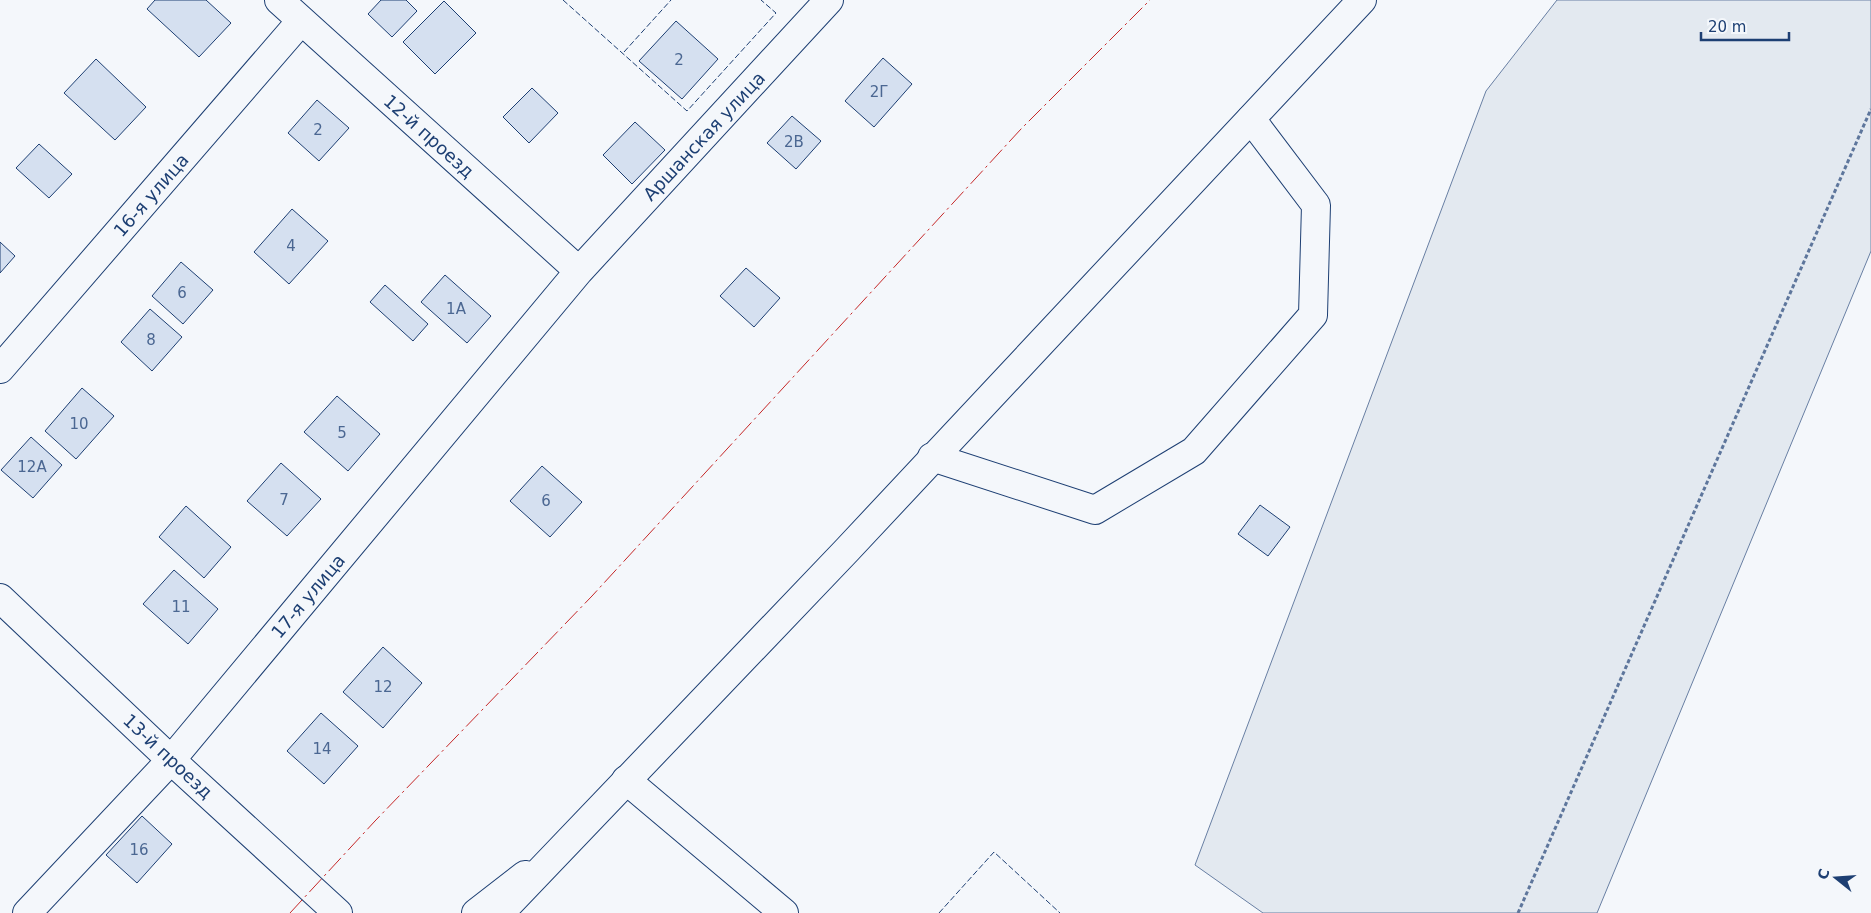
<svg xmlns="http://www.w3.org/2000/svg" width="1871" height="913" font-family="'DejaVu Sans',sans-serif">
	<style>
		.green { fill: #e3e9f0; stroke: #687fa3 }
		.building { fill: #d5e0f0; stroke: #1d3f73 }
		.lines { fill: none; stroke-linecap: round; stroke-linejoin: round }
		.minor-casing { stroke: #1d3f73; stroke-width: 30 }
		.highway-casing { stroke: #1d3f73; stroke-width: 30 }
		.path { stroke: #5e769c; stroke-width: 3; stroke-dasharray: 4 2.5; stroke-linecap: butt }
		.minor { stroke: #f4f7fb; stroke-width: 28 }
		.highway { stroke: #f4f7fb; stroke-width: 28 }
		.fence { stroke: #1d3f73; stroke-width: 1; stroke-dasharray: 6 2.5; stroke-linecap: butt }
		.power { stroke: #c62828; stroke-width: 1; stroke-dasharray: 18 4 2.5 4; stroke-linecap: butt }
		.labels { text-anchor: middle; dominant-baseline: central; stroke-width: 4; stroke-linejoin: round; paint-order: stroke }
		.number-label { font-size: 15px; fill: #4b6792 }
		.street-label { font-size: 18px; fill: #1d3f73; stroke: #f4f7fb }
	</style>
	<rect width="100%" height="100%" fill="#f4f7fb"/>
	<path class="green" d="M1557 0H1871V251L1597 913H1263L1195 865 1486 91Z"/>
	<path class="building" d="M155 0H206L231 23 199 57 147 9Z
		M381 0H406L417 11 392 37 368 14Z
		M444 1 476 33 435 74 403 42Z
		M676 21 718 59 682 99 639 61Z
		M883 58 912 84 874 127 845 101Z
		M96 59 146 107 115 140 64 93Z
		M532 88 558 113 529 143 503 117Z
		M317 100 349 128 319 161 288 133Z
		M792 116 821 141 796 169 767 143Z
		M635 122 665 150 632 184 603 155Z
		M39 144 72 174 49 198 16 168Z
		M292 209 328 241 289 284 254 252Z
		M0 242 15 256 0 273Z
		M181 262 213 290 183 324 152 296Z
		M746 268 780 298 754 327 720 296Z
		M445 275 491 316 467 343 421 302Z
		M385 285 428 324 413 341 370 302Z
		M150 309 182 337 152 371 121 342Z
		M82 388 114 416 76 459 45 431Z
		M337 396 380 434 348 471 304 432Z
		M31 437 62 465 33 498 1 470Z
		M281 463 321 499 287 536 247 501Z
		M542 466 582 502 550 537 510 501Z
		M1260 505 1290 527 1268 556 1238 534Z
		M186 506 231 547 204 578 159 537Z
		M174 570 218 609 188 644 143 604Z
		M383 647 422 683 383 728 343 692Z
		M321 713 358 746 324 784 287 751Z
		M142 816 172 844 137 883 106 855Z"/>
	<g class="lines">
		<g class="minor-casing">
			<path id="minor" d="M279 0 579 271
				M0 369 301 21
				M932 457 1095 510 1194 451 1313 315 1316 205 1251 119
				M0 598 171 760 338 913
				M626 780 784 913
				M27 913 171 760 579 271 829 0
				M476 913 525 875"/>
		</g>
		<g class="highway-casing">
			<path id="highway" d="M500 913 847 550 1362 0"/>
		</g>
		<path class="path" d="M1518 913 1871 109"/>
		<use href="#minor" class="minor"/>
		<use href="#highway" class="highway"/>
		<path class="fence" d="M563 0 687 111 776 13 761 0
			M624 52 671 0
			M939 913 994 852 1060 913"/>
		<path class="power" d="M290 913 375 821 592 596 1021 129 1150 0"/>
	</g>
	<g class="labels">
		<g class="number-label">
			<text x="679" y="60">2</text>
			<text x="879" y="92">2Г</text>
			<text x="318" y="130">2</text>
			<text x="794" y="142">2В</text>
			<text x="291" y="246">4</text>
			<text x="182" y="293">6</text>
			<text x="456" y="309">1А</text>
			<text x="151" y="340">8</text>
			<text x="79" y="424">10</text>
			<text x="342" y="433">5</text>
			<text x="32" y="467">12А</text>
			<text x="284" y="500">7</text>
			<text x="546" y="501">6</text>
			<text x="181" y="607">11</text>
			<text x="383" y="687">12</text>
			<text x="322" y="749">14</text>
			<text x="139" y="850">16</text>
		</g>
		<g class="street-label">
			<text transform="translate(429 136) rotate(42)">12-й проезд</text>
			<text transform="translate(704 136) rotate(-47)">Аршанская улица</text>
			<text transform="translate(151 195) rotate(-49)">16-я улица</text>
			<text transform="translate(308 596) rotate(-50)">17-я улица</text>
			<text transform="translate(168 756) rotate(43)">13-й проезд</text>
		</g>
	</g>
	<g transform="translate(1836 878) rotate(287)" stroke="#f4f7fb" stroke-width="4" paint-order="stroke">
	<path d="M0-4L9 19L0 12L-9 19Z" fill="#1d3f73"/>
	<text y="-8" font-size="14" font-weight="bold" text-anchor="middle" fill="#1d3f73">С</text>
	</g>
	<path d="M1701 32v8h88v-8" fill="none" stroke="#1d3f73" stroke-width="2.5"/>
	<text x="1708" y="32" font-size="15" fill="#1d3f73" stroke="#f4f7fb" stroke-width="4" paint-order="stroke">20 m</text>
</svg>
